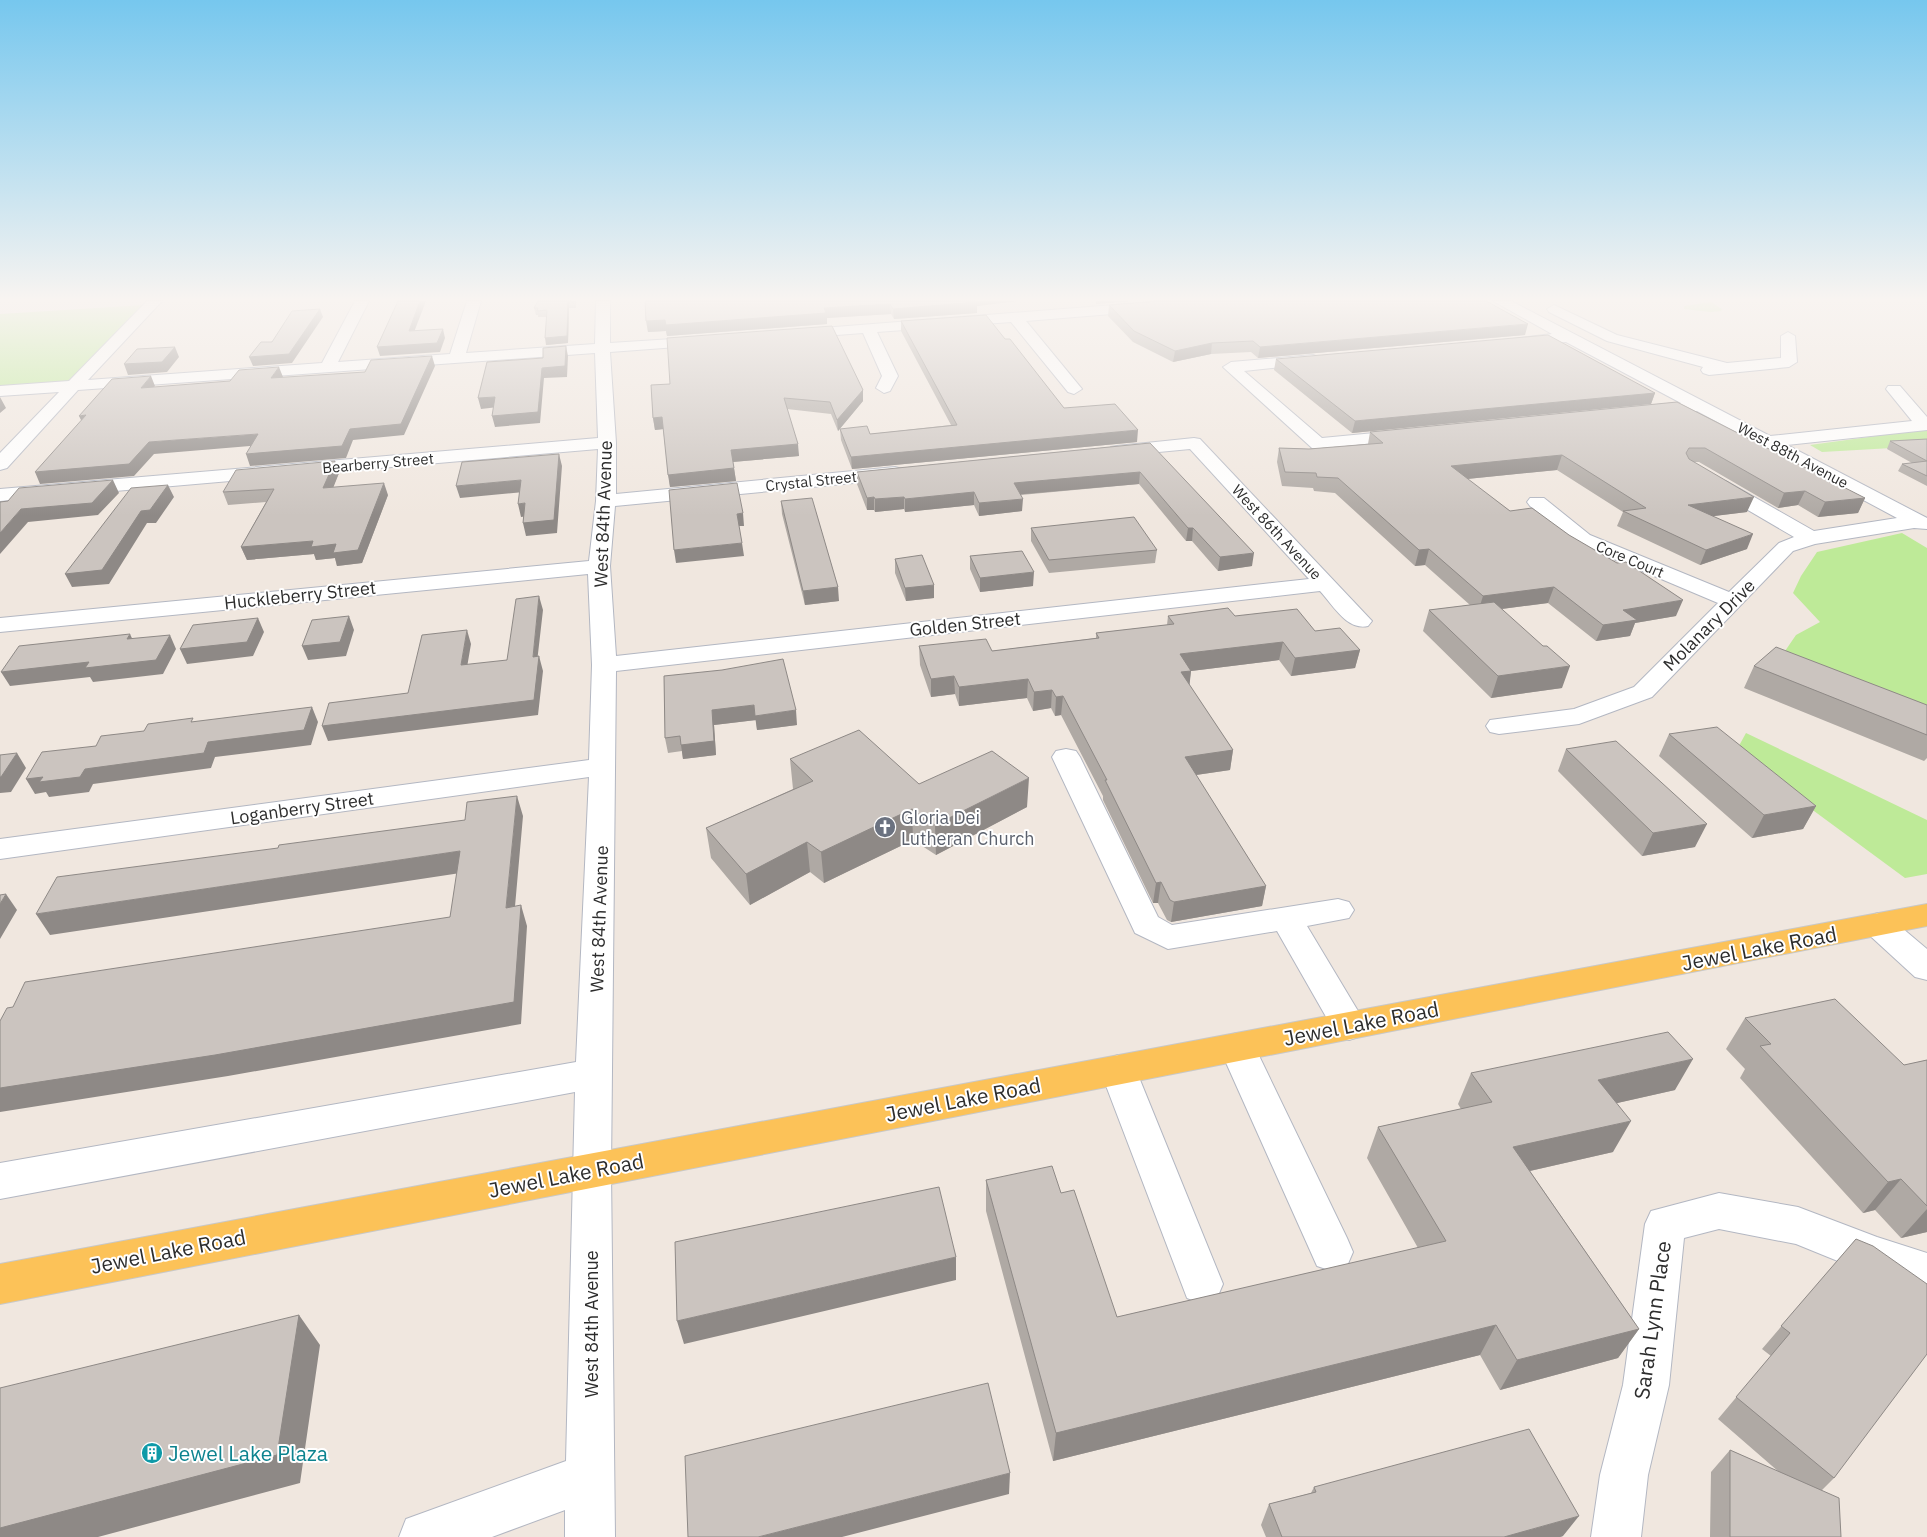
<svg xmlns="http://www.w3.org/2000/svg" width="1927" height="1537" font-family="'IBM Plex Sans',sans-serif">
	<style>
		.green { fill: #beea98 }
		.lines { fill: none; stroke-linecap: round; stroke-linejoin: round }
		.minor-casing { stroke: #b3b7c2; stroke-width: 2 }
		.major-casing { stroke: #c8c8c8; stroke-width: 2 }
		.minor { fill: #fff; fill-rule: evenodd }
		.major { fill: #fcc258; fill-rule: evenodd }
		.wall { fill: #afa9a4 }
		.shaded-wall { fill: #8e8986 }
		.building { fill: #cbc4bf; stroke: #8e8986 }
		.labels { text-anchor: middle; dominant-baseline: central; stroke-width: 4; stroke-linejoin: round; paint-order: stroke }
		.far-street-label { font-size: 15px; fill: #2d2d2d; stroke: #fff }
		.street-label { font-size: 18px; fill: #2d2d2d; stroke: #fff }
		.worship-label { font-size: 18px; fill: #5b616d; stroke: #fff; text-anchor: start }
		.near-street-label { font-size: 21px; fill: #2d2d2d; stroke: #fff }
		.near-culture-label { font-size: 21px; fill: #0d838f; stroke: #fff; text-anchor: start }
	</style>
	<rect width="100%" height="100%" fill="#f0e7df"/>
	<path class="green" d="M1711 302 1722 309 1721 311 1710 312 1684 309V306Z
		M145 305 65 384 0 389V314Z
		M1927 429V446L1822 452 1810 445Z
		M1902 533 1927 548V721L1774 667 1796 635 1820 622 1793 593 1801 576 1817 552Z
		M1746 733 1927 820V874L1905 878 1735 753Z"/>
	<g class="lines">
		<g class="minor-casing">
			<path id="minor" d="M147 301H162L88 380 322 363 355 301H369L338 362 450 354 467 301H481L466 353 595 344 596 301H610V343L704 337 711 341 704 345 610 352 616 443V494L895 467 902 469 904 473 902 477 895 479 615 506 610 566 616 656 1309 579 1190 449 1117 456 1111 455 1108 451 1111 447 1117 446 1194 438 1200 439 1372 621 1368 626C1347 631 1333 605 1320 591L616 671 611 1170 615 1537H565V1510L492 1537H399L406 1519 566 1461 575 1092 0 1199V1163L576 1062 589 777 0 859V839L589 760 592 665 588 574 0 632V618L589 561 596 501 598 449 0 501V489L598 438 595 353 78 390 7 468 0 470V453L59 392 0 396V386L69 381Z
				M1165 301H1229L1222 305 1026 321 1082 389 1074 394 1068 392 1011 322 877 332 898 376 890 391 884 393 876 388 882 376 863 333 797 338 790 334 797 330Z
				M1493 301H1511L1770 436 1912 421 1886 389 1888 386H1900L1927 417V430L1787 445 1927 518V529L1914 528 1815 544 1793 551 1652 697 1579 724 1499 734 1490 732 1486 726 1490 720 1574 709 1634 687 1718 603 1576 543 1530 506 1527 502 1530 498H1544L1590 535 1729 592 1779 543 1794 537 1712 489 1709 485 1712 481H1726L1814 531 1897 518 1697 411 1651 416 1645 415 1642 411 1645 407 1681 403 1566 342 1513 345 1511 342 1513 339 1552 334Z
				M1554 305 1617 335 1727 363 1781 358V336L1788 332 1795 336 1797 362 1789 367 1709 375 1703 373 1701 370 1703 367 1607 341 1549 312 1547 309Z
				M1313 355 1318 357 1321 360 1318 363 1244 371 1322 438 1406 430 1412 431 1415 435 1412 439 1318 449 1312 448 1223 367 1231 362Z
				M1066 749 1076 751 1080 757 1158 917 1172 925 1338 899 1349 902 1354 910 1349 918 1307 926 1367 1026 1361 1036 1349 1040 1337 1036 1277 931 1168 949 1135 933 1052 757 1056 751Z
				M1878 913 1889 917 1927 949V980L1915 977 1867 933 1862 925 1867 917Z
				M1237 1033 1250 1037 1347 1238 1353 1252 1347 1266 1332 1271 1317 1266 1219 1047 1224 1037Z
				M1118 1055 1131 1060 1136 1070 1223 1284 1217 1298 1202 1304 1187 1298 1100 1070 1105 1060Z
				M1719 1193 1798 1207 1877 1237 1927 1253V1293L1877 1277 1796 1244 1719 1229 1684 1238 1669 1385 1648 1475 1641 1537H1591L1600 1475 1623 1385 1645 1224 1651 1211Z"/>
		</g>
		<g class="major-casing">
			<path id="major" d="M1927 904V926L0 1304V1264Z"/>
		</g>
		<use href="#minor" class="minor"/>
		<use href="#major" class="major"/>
	</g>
	<path class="wall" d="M538 301H576V308H569L568 343 546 345 547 317H538V315H536L534 308Z
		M645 301H1017L977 306V313L894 319 891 314 827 318V324L667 336 666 331 648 332Z
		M1109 305 1525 335 1258 358 1251 352 1211 354 1173 362 1133 342 1108 316Z
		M901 321 1005 339 1064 408 1137 442 852 469 841 440 840 429 870 434 951 425 901 331Z
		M1276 359 1655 393 1651 404 1352 433 1274 370Z
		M651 385 863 390V401L838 431 831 414 787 409 799 456 733 462 736 481 670 487 663 429 655 430 653 418Z
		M1677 402 1865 498 1858 513 1818 517 1798 505 1778 508 1699 462H1694L1747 512 1713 516 1747 549 1700 565 1617 526 1623 512 1557 470 1467 479 1510 511 1676 616 1635 623 1630 636 1596 641 1548 603 1502 609 1562 688 1491 698 1423 631 1429 610 1470 605 1425 565 1415 566 1335 493 1314 491 1313 488 1282 486 1277 462 1279 448 1309 449 1368 444 1370 432Z
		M1927 439V486L1898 471 1902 464 1912 463 1887 449 1890 441Z
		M1150 443 1252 566 1218 571 1192 541H1186L1139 484 1021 495 1022 511 979 516 974 505 905 512 904 509 875 512 874 510H867L857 484V472Z
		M339 473 333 487 388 495 362 563 337 566 335 558 316 560 314 554 247 560 241 547 266 502 228 505 223 492Z
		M781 501 839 601 805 605 782 514Z
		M1031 528 1157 550 1155 563 1049 573 1031 541Z
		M970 556 1033 586 980 592 970 569Z
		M895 559 934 598 906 601 895 573Z
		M1168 616H1235L1315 631 1360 650 1355 668 1291 676 1279 660 1191 671 1189 685 1233 750 1230 770 1196 775 1266 886 1262 906 1171 922 1167 920 1158 903H1153L1103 800V796L1061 715 1055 716 1051 708 1033 711 1027 698 959 706 955 694 931 697 920 665 919 646 992 651 1096 638V633L1167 625Z
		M1754 666 1927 705V758L1924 761 1744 688Z
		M664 676 797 725 757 730 756 720 714 725 716 755 683 759 682 751 668 753 665 738Z
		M1669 734 1816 806 1803 829 1752 838 1659 756Z
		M1566 749 1695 847 1642 856 1558 771Z
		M790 759 919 784 1027 807 936 855 913 840 824 883 810 872 750 905 711 858 706 828 793 789Z
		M1745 1018 1904 1065 1927 1060V1232L1901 1238 1875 1210 1863 1213 1740 1078 1745 1069 1726 1049Z
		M1471 1073 1675 1090 1617 1103 1613 1152 1530 1171 1639 1329 1618 1358 1500 1390 1480 1355 1053 1461 986 1211V1180L1061 1193 1117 1317 1418 1248 1367 1158 1378 1127 1461 1109 1458 1104Z
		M1856 1239 1834 1478 1822 1490 1841 1537H1710L1711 1472 1730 1450 1779 1472 1718 1419 1771 1356 1762 1349Z
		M1314 1487 1563 1536 1560 1537H1266L1261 1525 1269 1504 1311 1493Z"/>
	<path class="shaded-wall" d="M420 301H426L411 340 409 331Z
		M568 301 569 308 568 343 546 345 545 338Z
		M972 301H1017L977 306V313L894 319 893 309Z
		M1096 301H1133L1096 304Z
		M890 304 891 314 827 318V324L667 336 666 331 648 332 646 321Z
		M320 309 323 317 292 363 253 366 249 357Z
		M1528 324 1525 335 1258 358 1260 347Z
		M443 329 445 338 440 352 380 356 377 347Z
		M1212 343 1211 354 1173 362 1175 351Z
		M566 346 568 356 567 377 544 378 540 423 495 427 492 416Z
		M175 347 179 357 167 372 128 375 124 364Z
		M432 356 435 366 404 435 353 440 346 458 250 466 246 454 350 429Z
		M279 367 283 377 275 389 271 378Z
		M151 376 155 386 145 399 141 388Z
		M863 390V401L838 431 837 420Z
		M1655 393 1651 404 1352 433 1355 421Z
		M0 397 6 408 0 413Z
		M495 397 498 407 481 409 478 398Z
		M86 415 84 426 79 416Z
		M662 417 664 429 655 430 653 418Z
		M1138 430 1137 442 852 469 851 457Z
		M258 434 262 445 154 454 134 476 40 484 35 472 149 442Z
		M798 444 799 456 732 462 731 450Z
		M559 454 562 466 557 533 526 536 523 523Z
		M1562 455 1557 470 1447 481 1451 466Z
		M335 461 339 473 328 501 323 488Z
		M734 468 736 481 670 487 668 475Z
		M1140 472 1139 484 1013 495 1014 483Z
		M113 480 119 493 98 515 28 522 0 554V533L21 509Z
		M521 480 524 492 460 498 456 486Z
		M384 483 388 495 362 563 337 566 335 558 316 560 314 554 247 560 241 547 313 541Z
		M168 485 174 497 156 523H147L109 584 72 587 65 574 141 511Z
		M1805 491 1798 505 1778 508 1784 493Z
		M974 492V505L905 512V499Z
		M874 497V510H867V498Z
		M904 497V509L875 512V499Z
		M1754 497 1747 512 1682 520 1688 505Z
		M1865 498 1858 513 1818 517 1825 502Z
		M1023 499 1022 511 979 516V503Z
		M525 503 528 516 521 517 518 504Z
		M743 513 744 526H738L737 514Z
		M1188 528H1193L1192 541H1186Z
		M1753 534 1747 549 1700 565 1706 550Z
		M742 543 744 556 676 563 674 550Z
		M1429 549 1425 565 1415 566 1419 550Z
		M1254 553 1252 566 1218 571 1220 557Z
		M1034 572 1033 586 980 592V578Z
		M934 585V598L906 601 905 588Z
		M838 587 839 601 805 605 803 591Z
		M1554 587 1548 603 1478 612 1483 596Z
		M539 596 543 610 536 671 533 657Z
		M1683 600 1676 616 1635 623 1630 636 1596 641 1603 625 1623 610Z
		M349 616 354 630 346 656 308 660 302 646Z
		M258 618 264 632 253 656 187 664 180 649Z
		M467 630 471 644 465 679 461 665Z
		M130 634 137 649 127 639Z
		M170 635 176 649 163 674 93 682 90 677 10 686 1 672Z
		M1283 642 1279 660 1191 671 1189 690 1178 691 1180 654Z
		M1360 650 1355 668 1291 676 1295 658Z
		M539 656 543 671 538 715 328 741 322 726Z
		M1570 666 1562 688 1491 698 1498 676Z
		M954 676 955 694 931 697V679Z
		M1028 679 1027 698 959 706V687Z
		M1052 690 1051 708 1033 711 1034 692Z
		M1063 696 1061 715 1055 716 1056 697Z
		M754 705 756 720 714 725 716 755 683 759 681 745 712 710Z
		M312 707 318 722 311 745 215 757 211 768 93 784 89 792 49 797 46 792 35 794 26 779 85 769 208 742Z
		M796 710 797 725 757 730 755 716Z
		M1233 750 1230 770 1182 777 1185 757Z
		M17 753 26 768 11 792 0 793V777Z
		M1029 778 1027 807 936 855 935 825Z
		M517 796 523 816 513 929 506 908Z
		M1816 806 1803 829 1752 838 1764 815Z
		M912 809 913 840 824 883 821 852Z
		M1707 824 1695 847 1642 856 1653 833Z
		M807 842 810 872 750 905 746 874Z
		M460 851 467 872 50 935 36 914Z
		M1161 882 1158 903H1153L1156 883Z
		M1266 886 1262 906 1171 922 1174 902Z
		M6 894 17 910 0 939V904Z
		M521 905 527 926 521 1024 228 1076 0 1112V1088Z
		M1693 1059 1675 1090 1582 1111 1598 1080Z
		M1631 1121 1613 1152 1499 1178 1513 1147Z
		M1901 1179 1875 1210 1863 1213 1888 1182Z
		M1927 1209V1232L1901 1238Z
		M956 1257V1280L684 1344 677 1321Z
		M299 1315 320 1345 300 1483 98 1537H0V1528Z
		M1496 1325 1480 1355 1053 1461 1056 1433Z
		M1639 1329 1618 1358 1500 1390 1517 1360Z
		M1010 1473 1009 1494 842 1537H758Z
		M1579 1516 1563 1536 1560 1537H1504Z"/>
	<path class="building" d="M398 301H420L409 331 443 329 437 343 377 347Z
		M538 301H572H568L567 336 545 338 547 310 537 311 538 308H534Z
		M645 301H976L977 302 893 309 890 304 824 308 826 313 666 325 665 320 646 321Z
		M1161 301H1486L1528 324 1260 347 1253 341 1212 343 1175 351 1134 331 1109 305Z
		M320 309 289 354 249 357 261 342H272L292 311Z
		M986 315 1005 339H1010L1064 408 1115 404 1138 430 851 457 840 429 867 426 870 434 957 425 901 321Z
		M832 326 863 390 837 420 830 402 784 398 798 444 731 450 734 468 668 475 662 417 653 418 651 385 670 384 667 338Z
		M1548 335 1655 393 1355 421 1276 359Z
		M566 346 565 366 542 368 538 412 492 416 495 397 478 398 487 362 543 358V348Z
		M175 347 162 362 124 364 137 349Z
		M432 356 401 424 350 429 342 446 246 454 258 434 149 442 129 464 35 472 86 415 79 416 112 379 151 376 141 388 230 381 239 370 279 367 271 378 365 372 371 360Z
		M1677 402 1865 498 1825 502 1805 491 1784 493 1705 448H1689L1686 453 1689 459 1754 497 1688 505 1753 534 1706 550 1623 511 1646 508 1562 455 1451 466 1510 511 1532 508 1569 535 1617 563 1626 562 1683 600 1623 610 1637 620 1603 625 1554 587 1483 596 1429 549 1419 550 1338 478 1317 477 1316 473 1285 472 1279 448 1309 449 1383 443 1370 432Z
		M1927 439V476L1902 464 1927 461 1890 441Z
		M1150 443 1254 553 1220 557 1193 528H1188L1140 472 1014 483 1023 499 979 503 974 492 905 499 904 497 875 499 874 497 867 498 857 472Z
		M559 454 554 520 523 523 525 503 518 504 521 480 456 486 462 462Z
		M335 461 323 488 384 483 358 550 333 553 336 544 311 547 313 541 241 547 274 489 223 492 236 470Z
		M113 480 92 503 21 509 0 533V502L8 501 19 488Z
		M737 483 743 513 737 514 742 543 674 550 669 490Z
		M168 485 150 510 141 511 102 570 65 574 131 488Z
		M812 498 838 587 803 591 781 501Z
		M1134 517 1157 550 1049 560 1031 528Z
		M1022 551 1034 572 980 578 970 556Z
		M922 555 934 585 905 588 895 559Z
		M539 596 533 657 539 656 534 700 322 726 329 703 408 693 422 635 467 630 461 665 507 660 516 599Z
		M1494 602 1543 646H1547L1570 666 1498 676 1429 610Z
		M1228 608 1235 616 1297 609 1315 631 1340 628 1360 650 1295 658 1283 642 1180 654 1191 671 1181 672 1233 750 1185 757 1266 886 1174 902 1170 900 1161 882 1156 883 1105 780H1107L1063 696 1056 697 1052 690 1034 692 1028 679 959 687 954 676 931 679 919 646 986 639 992 651 1099 638 1096 633 1174 624 1168 616Z
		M349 616 340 642 302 646 312 620Z
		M258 618 247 642 180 649 193 625Z
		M130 634 127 639 170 635 156 660 85 668 89 662 1 672 19 646Z
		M1776 647 1927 705V735L1754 666Z
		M783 659 796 710 755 716 754 705 712 710 714 741 681 745 680 736 665 738 664 676 722 670Z
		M312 707 304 730 208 742 204 753 85 769 80 777 39 782 43 777 26 779 42 752 96 746 101 736 144 731 148 724 193 718 191 722Z
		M1717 727 1816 806 1764 815 1669 734Z
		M859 730 919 784 992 751 1029 778 935 825 912 809 821 852 807 842 746 874 706 828 813 781 790 759Z
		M1616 741 1707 824 1653 833 1566 749Z
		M17 753 1 777H0V755Z
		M517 796 506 908 521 905 514 1002 215 1055 0 1088V1021L7 1008 13 1007 25 982 450 917 460 851 36 914 57 877 278 848 279 845 465 820 467 802Z
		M6 894 0 904V895Z
		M1835 999 1904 1065 1927 1060V1206L1901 1179 1888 1182 1760 1046 1771 1044 1745 1018Z
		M1668 1032 1693 1059 1598 1080 1631 1121 1513 1147 1639 1329 1517 1360 1496 1325 1056 1433 986 1180 1052 1166 1061 1193 1074 1190 1117 1317 1446 1241 1378 1127 1492 1102 1471 1073Z
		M939 1187 956 1257 677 1321 675 1242Z
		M1856 1239 1873 1246 1927 1284V1354L1834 1478 1736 1397 1790 1333 1781 1326Z
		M299 1315 277 1455 0 1528V1388Z
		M988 1383 1010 1473 758 1537H688L685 1456Z
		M1529 1429 1579 1516 1504 1537H1282L1269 1504 1316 1492 1314 1487Z
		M1730 1450 1839 1498 1841 1537H1730Z"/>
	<linearGradient id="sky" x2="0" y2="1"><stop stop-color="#76c7ee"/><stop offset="0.58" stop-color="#f8f4f1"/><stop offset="1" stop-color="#f8f4f1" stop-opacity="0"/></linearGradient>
	<rect width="1927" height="516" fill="url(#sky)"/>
	<defs>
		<g id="church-disc" transform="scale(1.125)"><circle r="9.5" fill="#6b7280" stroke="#fff"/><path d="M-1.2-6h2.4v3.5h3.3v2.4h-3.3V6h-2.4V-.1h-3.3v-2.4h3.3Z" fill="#fff"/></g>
		<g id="building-disc" transform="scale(1.125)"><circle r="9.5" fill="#0f9aa8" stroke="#fff"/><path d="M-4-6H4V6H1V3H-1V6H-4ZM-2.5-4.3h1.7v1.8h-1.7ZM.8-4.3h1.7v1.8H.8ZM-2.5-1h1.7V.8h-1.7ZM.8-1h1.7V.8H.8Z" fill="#fff"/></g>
	</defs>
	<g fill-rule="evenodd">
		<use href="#church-disc" x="885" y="827"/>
		<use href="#building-disc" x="152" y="1453"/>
	</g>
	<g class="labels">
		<g class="far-street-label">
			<text transform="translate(1793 455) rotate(28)">West 88th Avenue</text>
			<text transform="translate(378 463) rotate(-5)">Bearberry Street</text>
			<text transform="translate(811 481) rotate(-6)">Crystal Street</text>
			<text transform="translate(1277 532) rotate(47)">West 86th Avenue</text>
			<text transform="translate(1630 559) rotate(23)">Core Court</text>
		</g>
		<g class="street-label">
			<text transform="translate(603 514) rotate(-88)">West 84th Avenue</text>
			<text transform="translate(300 595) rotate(-6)">Huckleberry Street</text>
			<text transform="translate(965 624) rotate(-6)">Golden Street</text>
			<text transform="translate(1709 625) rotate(-45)">Molanary Drive</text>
			<text transform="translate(302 808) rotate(-8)">Loganberry Street</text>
			<text transform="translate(599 919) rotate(-88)">West 84th Avenue</text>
			<text transform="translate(591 1324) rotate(-90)">West 84th Avenue</text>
		</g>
		<g class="worship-label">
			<text x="901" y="817">Gloria Dei<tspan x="901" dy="21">Lutheran Church</tspan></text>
		</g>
		<g class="near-street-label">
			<text transform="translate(1759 948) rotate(-11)">Jewel Lake Road</text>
			<text transform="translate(1361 1023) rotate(-11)">Jewel Lake Road</text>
			<text transform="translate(963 1099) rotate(-11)">Jewel Lake Road</text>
			<text transform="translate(566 1175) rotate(-11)">Jewel Lake Road</text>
			<text transform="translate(168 1251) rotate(-11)">Jewel Lake Road</text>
			<text transform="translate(1652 1320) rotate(-82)">Sarah Lynn Place</text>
		</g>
		<g class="near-culture-label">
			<text x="168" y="1453">Jewel Lake Plaza</text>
		</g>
	</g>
</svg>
